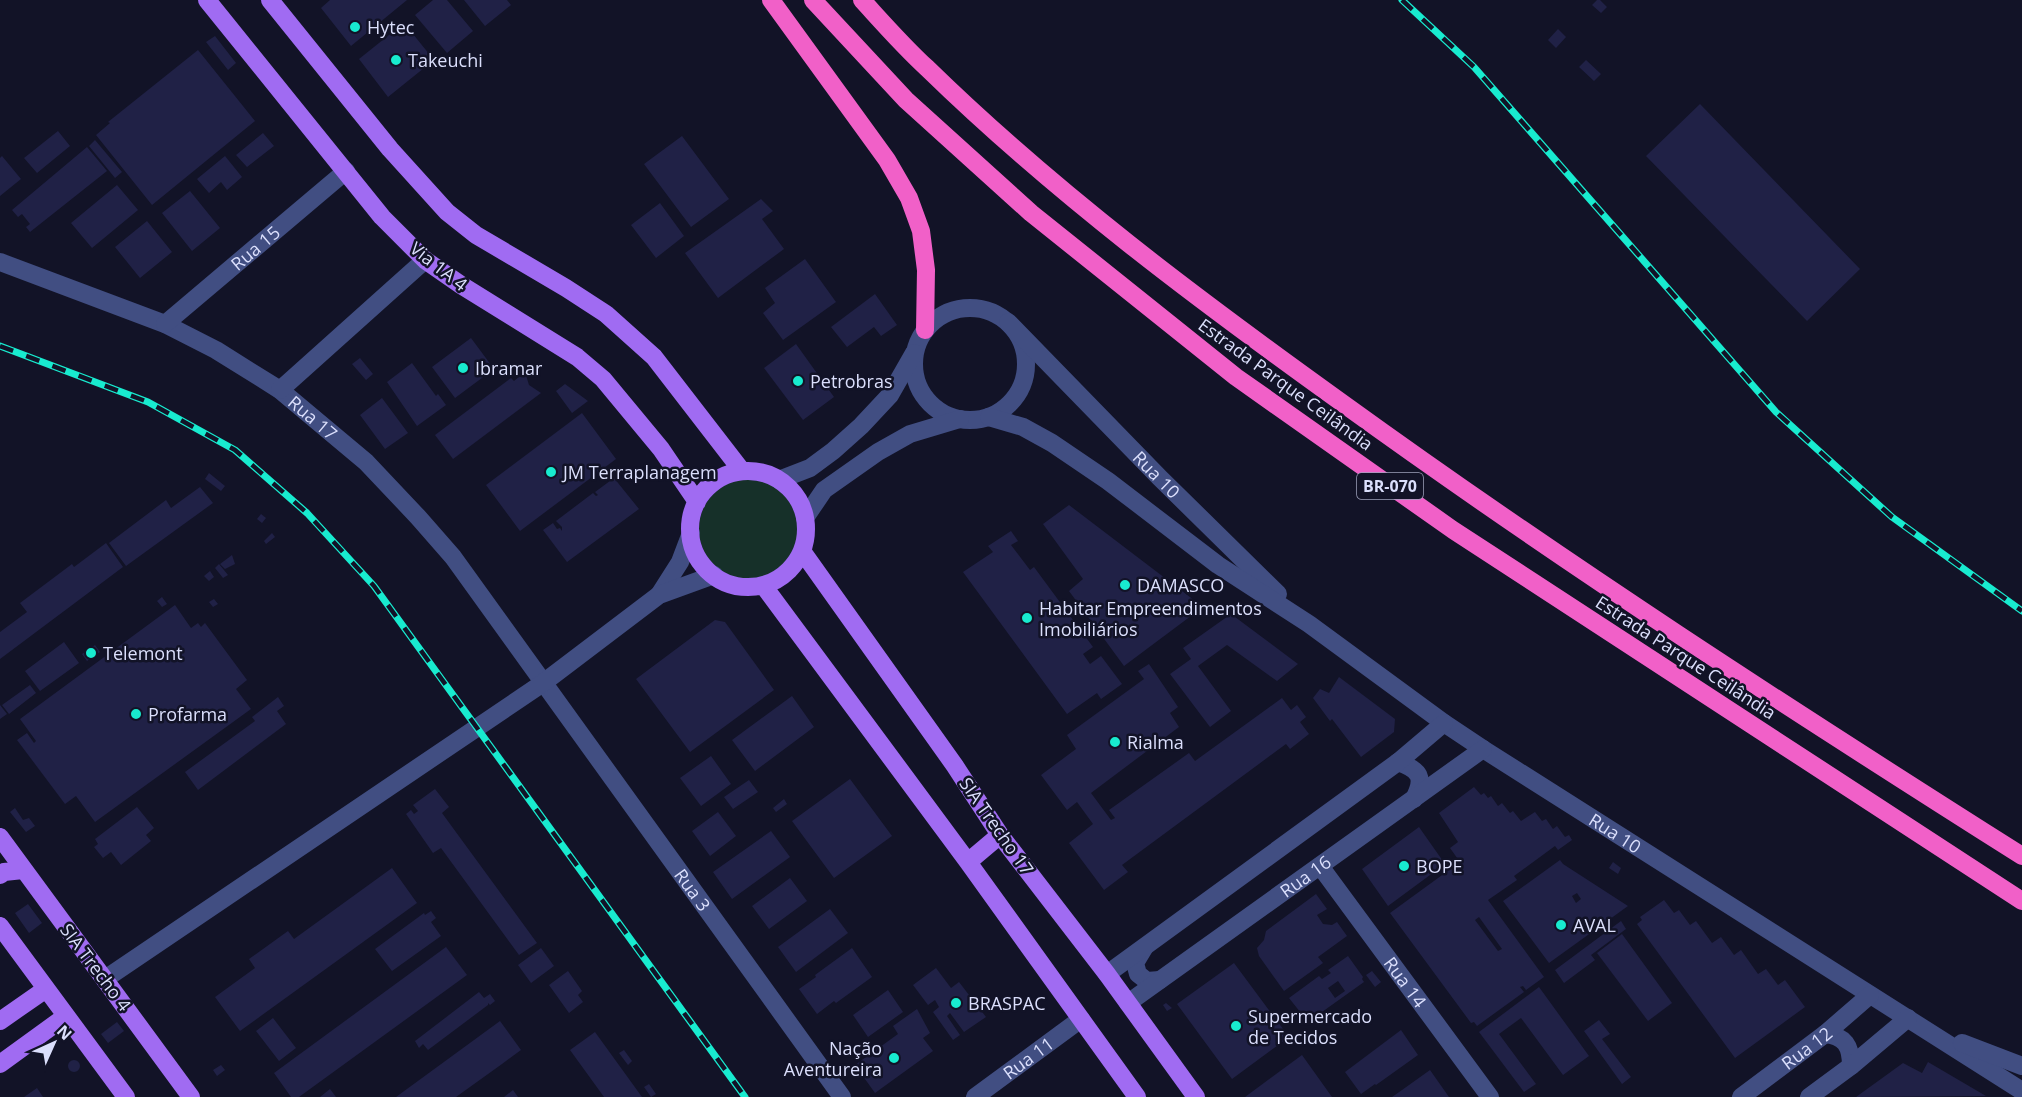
<svg xmlns="http://www.w3.org/2000/svg" width="2022" height="1097" font-family="'Open Sans',sans-serif">
	<style>
		.green { fill: #163029 }
		.building { fill: #202146; fill-rule: evenodd }
		.lines { fill: none; stroke-linecap: round; stroke-linejoin: round }
		.minor { stroke: #414e82; stroke-width: 18 }
		.major { stroke: #a06bf2; stroke-width: 18 }
		.highway { stroke: #f160c8; stroke-width: 18 }
		.rail-casing { stroke: #18ebcf; stroke-width: 7 }
		.rail { stroke: #121327; stroke-width: 4.5; stroke-dasharray: 14; stroke-linecap: butt }
		.poi-dot { fill: #18ebcf; stroke: #121327; stroke-width: 2 }
		.labels { text-anchor: middle; dominant-baseline: central; stroke-width: 5; stroke-linejoin: round; paint-order: stroke }
		.shield { fill: #121327; stroke: #9fa2bc; stroke-width: 1.5 }
		.shield-label { font-size: 16px; font-weight: bold; fill: #dbdffc }
		.poi-label { font-size: 18px; fill: #dbdffc; stroke: #121327; text-anchor: start }
		.street-label { font-size: 18px; fill: #dbdffc; stroke: #121327 }
	</style>
	<rect width="100%" height="100%" fill="#121327"/>
	<path class="green" d="M699 529a50 50 0 1 1 100 0a50 50 0 1 1-100 0Z"/>
	<path class="building" d="M330 0H407L351 46 321 8Z
		M433 0H447L473 31 447 53 415 15Z
		M464 0H507L511 5 485 26Z
		M1597 0H1600L1607 7 1601 13 1592 5Z
		M404 23 434 60 388 97 359 59Z
		M1558 29 1566 37 1556 48 1548 40Z
		M215 36 236 63 228 70 206 42Z
		M198 50 255 121 152 205 96 135 110 123 108 122Z
		M1586 60 1601 74 1594 81 1579 67Z
		M1700 104 1860 269 1807 321 1646 156Z
		M58 131 70 146 37 173 24 158Z
		M263 133 274 146 247 167 236 155Z
		M682 136 729 199 691 227 644 164Z
		M95 140 122 172 115 178 89 146Z
		M87 147 107 171 30 232 26 227 30 224 22 214 18 217 12 210Z
		M2 156 21 179 0 196V158Z
		M225 156 242 177 227 190 221 182 209 193 197 179Z
		M117 185 138 210 92 248 71 223Z
		M190 191 220 228 192 251 162 213Z
		M761 199 773 211 762 219 784 249 718 298 685 253Z
		M660 203 684 236 656 258 631 225Z
		M147 221 172 252 140 278 115 247Z
		M805 259 836 302 783 340 763 313 775 303 765 288Z
		M875 294 897 325 881 336 874 327 847 347 831 327Z
		M471 338 494 369 455 398 432 367Z
		M796 344 834 397 803 420 764 368Z
		M360 358 373 374 366 380 352 364Z
		M412 363 436 396 438 394 446 405 417 426 387 382Z
		M525 372 529 385 541 393 453 459 435 435 511 378 514 381Z
		M565 384 588 401 572 413 556 391Z
		M382 398 408 433 385 449 360 415Z
		M582 413 616 459 520 531 486 485Z
		M209 473 225 486 221 491 205 479Z
		M614 478 639 509 567 562 543 530 553 523 557 529 560 528 562 531V527L556 521 593 493 596 496 598 495 595 492Z
		M200 487 213 503 126 566 109 543 166 500 171 508Z
		M1069 505 1203 607 1124 666 1069 591 1083 579 1043 524Z
		M261 514 266 518 262 523 257 519Z
		M1011 531 1018 541 1011 545 1030 570 1034 567 1093 647 1083 654 1090 664 1101 656 1122 684 1101 699 1097 693 1067 714 963 572 993 552 988 546Z
		M272 533 275 537 266 544 264 541Z
		M106 543 123 567 0 659V632L27 612 20 603 72 564 74 567Z
		M232 555 235 564 225 569 220 564Z
		M219 564 228 575 223 578 215 568Z
		M210 571 214 577 209 581 204 576Z
		M162 597 167 604 162 607 157 601Z
		M214 599 218 604 213 607 209 602Z
		M175 605 191 628 198 623 201 627 205 623 247 680 236 689 251 709 95 822 76 796 65 804 17 740 27 733 34 743 36 741 20 719Z
		M1231 614 1298 664 1277 681 1227 645 1198 666 1231 711 1210 727 1170 674 1191 659 1183 648Z
		M715 620 725 622 774 690 690 752 636 679Z
		M64 642 79 663 40 691 25 671Z
		M95 645 100 652 87 661 82 654Z
		M1149 664 1178 707 1170 713 1179 727 1091 793 1111 820 1115 818 1109 810 1189 753 1195 761 1282 698 1291 710 1297 705 1306 717 1300 722 1309 734 1290 749 1286 744 1122 865 1128 872 1104 890 1069 843 1093 824 1077 802 1067 810 1041 775 1076 749 1067 735 1144 679 1138 671Z
		M1339 677 1395 719 1394 732 1361 757 1332 719 1330 721 1313 698 1320 689 1329 693Z
		M30 685 36 693 9 714 2 705Z
		M792 696 814 727 755 771 732 740Z
		M278 697 284 706 277 711 286 724 198 790 185 772 255 721 252 717Z
		M0 705 7 714 0 719Z
		M711 756 731 784 701 806 680 778Z
		M850 779 892 836 834 878 792 821Z
		M749 780 758 792 733 809 724 797Z
		M1474 787 1481 795 1484 793 1488 798 1491 796 1498 806 1502 803 1510 813 1513 811 1521 821 1535 812 1542 821 1546 819 1553 829 1557 826 1565 837 1569 835 1572 840 1558 850 1555 846 1514 876 1517 880 1488 900 1544 977 1526 990 1523 986 1520 987 1524 992 1477 1026 1474 1022 1471 1023 1390 913 1460 862 1450 848 1458 842 1439 813ZM1479 917 1502 949 1498 951 1475 920Z
		M435 789 449 807 442 813 537 943 519 955 441 848 433 853 406 814 411 810 414 814 418 811 413 805Z
		M784 799 787 804 776 812 773 808Z
		M137 807 154 828 146 835 151 841 121 865 111 852 103 858 94 847 98 844 95 839Z
		M15 808 23 820 29 818 35 826 26 832 10 812Z
		M718 812 736 836 710 856 692 831Z
		M1419 827 1445 864 1388 906 1362 869Z
		M771 831 790 857 732 899 713 872Z
		M1560 860 1563 864 1628 906 1549 963 1503 901ZM1577 893 1581 899 1576 903 1572 896Z
		M1613 862 1621 868 1618 874 1609 868Z
		M392 868 417 903 240 1031 215 997 255 968 249 959 288 931 294 939Z
		M790 878 807 901 769 929 752 906Z
		M1316 894 1327 909 1317 915 1323 924 1332 925 1337 922 1347 936 1318 957 1323 963 1284 991 1259 956 1257 948 1264 940 1266 931Z
		M1664 900 1674 913 1679 910 1690 925 1696 921 1712 943 1721 937 1734 955 1741 950 1758 974 1766 969 1778 985 1785 980 1805 1007 1735 1058 1637 924 1642 920 1640 917Z
		M28 904 42 923 29 933 15 913Z
		M830 909 848 933 796 972 778 947Z
		M431 911 436 918 431 922 441 936 392 971 375 949 424 913 425 915Z
		M1621 921 1626 929 1591 955 1595 960 1564 983 1555 970Z
		M1622 934 1672 1003 1648 1021 1597 953Z
		M446 947 467 975 299 1097H291L274 1073Z
		M541 948 554 966 531 983 518 965Z
		M852 948 872 977 836 1003 834 1001 817 1014 799 989 816 977 815 975Z
		M1348 956 1363 977 1362 979 1364 982 1308 1022 1289 998 1319 976 1322 979 1331 973 1328 970ZM1338 981 1345 991 1335 998 1328 988Z
		M1234 963 1289 1037 1232 1079 1177 1004Z
		M936 968 951 988 959 982 986 1017 964 1032 950 1013 947 1016 960 1035 953 1040 933 1012 939 1007 935 1000 928 1005 913 985Z
		M568 971 582 991 578 995 583 1002 569 1013 549 985Z
		M1372 971 1381 982 1375 987 1366 975Z
		M1539 987 1589 1056 1563 1075 1521 1018 1499 1034 1536 1084 1524 1092 1479 1032Z
		M888 990 903 1012 868 1037 853 1015Z
		M479 992 484 998 490 994 495 1001 490 1005 488 1003V1005L428 1050 423 1044 419 1048 415 1041Z
		M1166 1003 1172 1008 1167 1011 1163 1005Z
		M917 1009 930 1033 923 1038 933 1051 875 1093 855 1065 898 1034 893 1026Z
		M273 1018 296 1048 279 1061 256 1031Z
		M1599 1020 1610 1034 1602 1039 1631 1077 1622 1084 1584 1031Z
		M500 1021 521 1050 502 1064 456 1097H396Z
		M117 1022 124 1031 108 1043 101 1034Z
		M1401 1030 1418 1055 1376 1085 1375 1084 1361 1094 1345 1072Z
		M595 1032 642 1097H604L570 1050Z
		M624 1050 632 1061 628 1065 619 1053Z
		M1302 1055 1332 1097H1245Z
		M68 1066a6 6 0 1 1 12 0a6 6 0 1 1-12 0Z
		M1928 1062 1986 1096 1856 1097 1903 1063 1922 1073Z
		M221 1065 225 1070 217 1076 213 1070Z
		M1430 1070 1449 1097H1392L1402 1090Z
		M649 1084 656 1094 651 1097 644 1087Z
		M37 1088 43 1097H24Z
		M330 1089 336 1097H320Z
		M513 1090 518 1097H504Z"/>
	<g class="lines">
		<g class="minor">
			<path id="s1" d="M0 262 165 324 216 350 280 390 366 462 418 517 453 557 842 1097"/>
			<circle cx="970" cy="364" r="56"/>
			<path id="s2" d="M1008 322 1160 478 1278 594"/>
			<path id="s3" d="M165 324 346 171"/>
			<path d="M280 390 425 260"/>
			<path id="s4" d="M989 417 1023 427 1052 443 1108 481 1218 565 1309 624 1444 723 1483 749 2022 1091"/>
			<path d="M779 480 810 468 833 451 861 426 890 395 914 353"/>
			<path d="M805 518 824 490 878 452 910 434 960 419"/>
			<path d="M659 595 680 562 691 533"/>
			<path d="M1398 762C1420 770 1425 777 1414 799"/>
			<path id="s5" d="M1320 866 1490 1097"/>
			<path d="M1144 948 1135 963 1138 974 1147 981 1160 980"/>
			<path d="M1107 974 1398 762 1444 723"/>
			<path d="M105 979 543 683 659 595 714 575"/>
			<path id="s6" d="M1128 1003 1483 749"/>
			<path d="M1825 1034C1845 1036 1851 1046 1851 1066"/>
			<path d="M1962 1043 2022 1066"/>
			<path id="s7" d="M975 1097 1081 1019"/>
			<path id="s8" d="M1741 1097 1825 1034 1870 995"/>
			<path d="M1809 1097 1851 1066 1908 1018"/>
		</g>
		<path class="major" d="M207 0 382 217 425 260 461 285 577 357 603 379 661 449 697 502
			M270 0 390 149 447 212 476 235 566 288 606 314 654 357 742 471
			M690 529a58 58 0 1 1 116 0a58 58 0 1 1-116 0Z
			M802 551 955 766 1000 835 1107 974 1196 1097
			M763 585 968 862 1137 1097
			M0 837 191 1097
			M968 862 1000 835
			M0 875 4 872 23 870
			M0 926 126 1097
			M0 1021 46 989
			M0 1064 66 1016"/>
		<path class="highway" d="M771 0 887 160 909 198 921 231 926 270 925 330
			M813 0 906 100 1031 213 1236 377 1453 530 2022 901
			M862 0C883 23 904 47 927 68 1055 193 1200 301 1345 405 1565 564 1793 711 2022 856"/>
		<g class="rail-casing">
			<path id="rail" d="M1402 0 1474 67 1776 412 1892 517 2022 611
				M0 346 148 402 235 450 307 513 374 586 745 1097"/>
		</g>
		<use href="#rail" class="rail"/>
	</g>
	<g class="poi-dot">
		<circle cx="355" cy="27" r="6"/>
		<circle cx="396" cy="60" r="6"/>
		<circle cx="463" cy="368" r="6"/>
		<circle cx="798" cy="381" r="6"/>
		<circle cx="551" cy="472" r="6"/>
		<circle cx="1125" cy="585" r="6"/>
		<circle cx="1027" cy="618" r="6"/>
		<circle cx="91" cy="653" r="6"/>
		<circle cx="136" cy="714" r="6"/>
		<circle cx="1115" cy="742" r="6"/>
		<circle cx="1404" cy="866" r="6"/>
		<circle cx="1561" cy="925" r="6"/>
		<circle cx="956" cy="1003" r="6"/>
		<circle cx="1236" cy="1026" r="6"/>
		<circle cx="894" cy="1058" r="6"/>
	</g>
	<g class="labels">
		<rect class="shield" x="1357" y="473" width="66" height="26" rx="4.5"/>
		<g class="shield-label">
			<text x="1390" y="486">BR-070</text>
		</g>
		<g class="poi-label">
			<text x="367" y="27">Hytec</text>
			<text x="408" y="60">Takeuchi</text>
			<text x="475" y="368">Ibramar</text>
			<text x="810" y="381">Petrobras</text>
			<text x="563" y="472">JM Terraplanagem</text>
			<text x="1137" y="585">DAMASCO</text>
			<text x="1039" y="608">Habitar Empreendimentos<tspan x="1039" dy="21">Imobiliários</tspan></text>
			<text x="103" y="653">Telemont</text>
			<text x="148" y="714">Profarma</text>
			<text x="1127" y="742">Rialma</text>
			<text x="1416" y="866">BOPE</text>
			<text x="1573" y="925">AVAL</text>
			<text x="968" y="1003">BRASPAC</text>
			<text x="1248" y="1016">Supermercado<tspan x="1248" dy="21">de Tecidos</tspan></text>
			<text x="882" y="1048" text-anchor="end">Nação<tspan x="882" dy="21">Aventureira</tspan></text>
		</g>
		<g class="street-label">
			<text stroke="none"><textPath href="#s3" startOffset="118">Rua 15</textPath></text>
			<text transform="translate(439 266) rotate(38)">Via 1A 4</text>
			<text transform="translate(1286 384) rotate(36)">Estrada Parque Ceilândia</text>
			<text stroke="none"><textPath href="#s1" startOffset="352">Rua 17</textPath></text>
			<text stroke="none"><textPath href="#s2" startOffset="213">Rua 10</textPath></text>
			<text transform="translate(1686 657) rotate(33)">Estrada Parque Ceilândia</text>
			<text transform="translate(997 826) rotate(55)">SIA Trecho 17</text>
			<text stroke="none"><textPath href="#s4" startOffset="754">Rua 10</textPath></text>
			<text stroke="none"><textPath href="#s6" startOffset="218">Rua 16</textPath></text>
			<text stroke="none"><textPath href="#s1" startOffset="960">Rua 3</textPath></text>
			<text transform="translate(96 967) rotate(53)">SIA Trecho 4</text>
			<text stroke="none"><textPath href="#s5" startOffset="144">Rua 14</textPath></text>
			<text stroke="none"><textPath href="#s8" startOffset="82">Rua 12</textPath></text>
			<text stroke="none"><textPath href="#s7" startOffset="66">Rua 11</textPath></text>
		</g>
	</g>
	<g transform="translate(54 1043) rotate(45)" stroke="#121327" stroke-width="4.5" paint-order="stroke">
	<path d="M0-4.5L10 22L0 15L-10 22Z" fill="#dbdffc"/>
	<text y="-9" font-size="16" font-weight="bold" text-anchor="middle" fill="#dbdffc">N</text>
	</g>
</svg>
